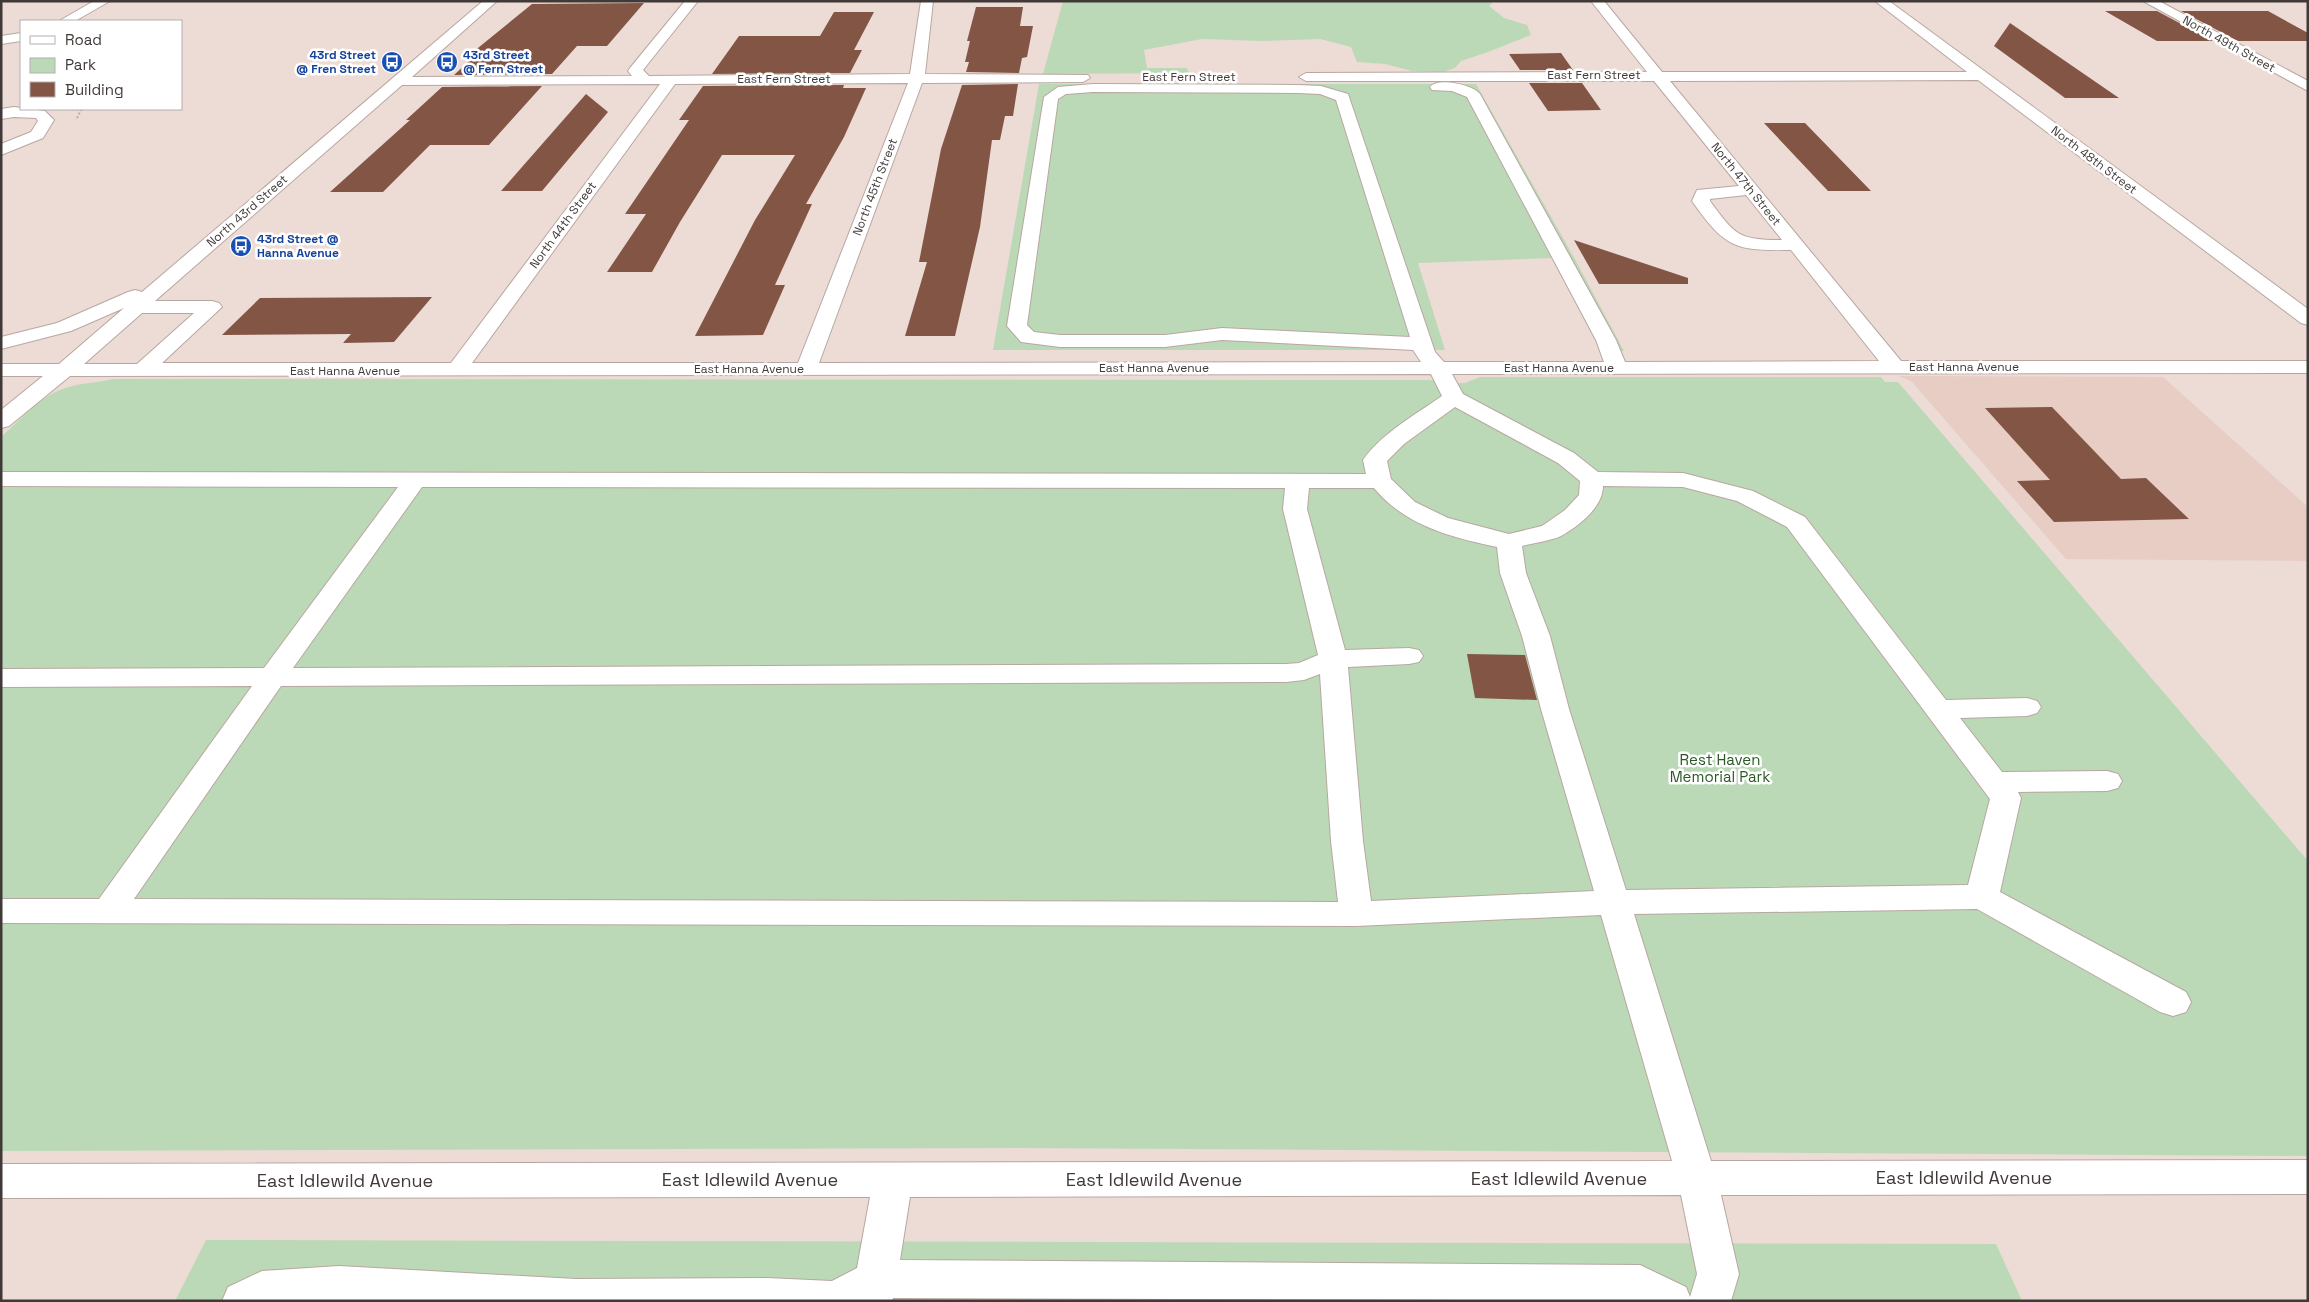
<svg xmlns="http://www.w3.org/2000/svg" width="2309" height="1302" font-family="'Space Grotesk',sans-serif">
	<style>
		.built { fill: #e7cdc4 }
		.green { fill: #bbd9b7 }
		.building { fill: #835545 }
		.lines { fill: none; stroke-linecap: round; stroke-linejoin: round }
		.minor-casing { stroke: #b8a7a1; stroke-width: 2 }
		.path { stroke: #b8aaa5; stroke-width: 2; stroke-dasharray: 2 2; stroke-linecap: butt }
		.minor { fill: #fff; fill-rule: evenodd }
		.labels { text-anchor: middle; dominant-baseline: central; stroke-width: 5; stroke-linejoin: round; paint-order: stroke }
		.far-street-label { font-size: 12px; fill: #403937; stroke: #fff }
		.far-transit-label { font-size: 12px; font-weight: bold; fill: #164399; stroke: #fff; text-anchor: start }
		.park-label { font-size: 15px; fill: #2b5926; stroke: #fff }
		.near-street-label { font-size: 18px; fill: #403937; stroke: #fff }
	</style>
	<rect width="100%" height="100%" fill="#eddbd5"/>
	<path class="built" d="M1899 376 2163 377 2308 507V561L2066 559 1912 382Z"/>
	<path class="green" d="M1063 1H1494L1489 6 1504 18 1527 25 1531 35 1488 52 1461 61 1455 68 1443 72 1412 71 1385 64 1357 62 1351 47 1320 39 1262 41 1202 39 1144 50 1147 68H1187L1189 73 1043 74Z
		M1039 84H1476L1576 261 1624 351 1601 350 1554 258 1418 263 1445 350H993Z
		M1480 377H1881L1885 382H1898L2308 861V1156L1017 1148 1 1151V437C19 421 38 399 60 390 76 383 96 383 114 379L1435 380 1437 383H1465Z
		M206 1240 1996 1244 2022 1301H175Z"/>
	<path class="building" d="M644 3 607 46H577L552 74 454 75 479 52H473L532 4Z
		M976 7H1023L1020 26H1033L1027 57 1022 58 1019 73 966 72 969 62H965L970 41H967Z
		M2105 11H2157L2213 41H2157Z
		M2181 11H2268L2308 33V41H2238Z
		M834 12H874L854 50H862L850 73 712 74 739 36H820Z
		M2010 23 2119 98H2065L1994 46Z
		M1561 53 1573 70H1520L1509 54Z
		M1529 83H1582L1601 110 1548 111Z
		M1018 84 1013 116H1005L1000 140H992L980 227 955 336H905L927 262H919L941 149 962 85Z
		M844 85 843 88H866L844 137 806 204H812L775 285H785L763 335 695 336 755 220 795 155H722L680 222 652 272H607L646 214H625L689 120H679L703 86Z
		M542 86 489 145H430L383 192H330L410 120H406L442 87Z
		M586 94 608 112 542 191H501Z
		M1764 123H1805L1871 191H1828Z
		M1574 240 1688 278V284H1599Z
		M432 297 394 342 343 343 351 334 222 335 260 298Z
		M2052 407 2121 479 2146 478 2189 519 2054 522 2017 481 2050 480 1985 408Z
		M1467 654 1525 655 1537 700 1475 698Z"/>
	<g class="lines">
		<g class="minor-casing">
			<path id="minor" d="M94 1H110L75 21H59Z
				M483 1H497L412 77 632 76 628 71 630 68 685 1H698L643 70 649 76 910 74 921 1H933L925 74 1088 75 1090 78 1083 82 922 83 819 363 1421 362 1413 350 1222 340 1165 347H1060L1021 342 1007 326 1044 97 1058 87 1093 84 1298 85 1321 86 1348 94 1435 352 1444 362H1604L1596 340 1467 97 1452 91 1432 90 1430 87C1438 77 1473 85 1480 94L1616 340 1625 362 1879 361 1791 250C1735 251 1725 248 1692 201L1697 190 1739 186 1654 81H1306L1299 77 1306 73 1647 72 1591 1H1604L1662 72H1967L1875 1H1889L2308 309V325L2301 323 1978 80 1670 81 1901 361H2308V373L1452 374 1463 394 1574 453 1598 472 1683 473 1753 491 1805 517 1946 700 2027 698 2037 701 2041 707 2037 713 2027 716 1960 718 2002 772 2107 771 2118 774 2122 781 2118 788 2107 791 2018 792 2021 798 2000 892 2186 992 2191 1002 2186 1012 2173 1016 2160 1012 1977 909 1634 914 1711 1161 2308 1160V1194L1721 1195 1739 1274 1731 1301 893 1298 892 1301H222L228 1287 262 1271 339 1266 576 1279 767 1278 832 1281 857 1268 870 1197 1 1198V1164L1672 1161 1601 915 1356 926 1 923V899H99L252 686 1 687V669L264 668 398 487 1 486V472L1366 474 1363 460C1382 433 1415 415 1442 396L1431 374 70 376 9 426 1 428V410L43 376H1V364H59L124 308 71 331 1 349V337L57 323 128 292 135 290 142 292ZM908 83 798 363H472L675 84ZM660 84 451 363H162L222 307 219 303 212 301H155L402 85ZM1093 92 1298 93 1320 94 1336 100 1410 337 1222 328 1165 335H1060L1034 332 1027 325 1058 99 1066 94ZM1746 195 1782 240C1738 240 1735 235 1710 201V199ZM142 313H194L137 364H84ZM1455 407 1558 463 1580 481 1579 495 1565 510 1542 526 1509 534 1448 518 1415 502 1391 479 1387 461 1404 444ZM1603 486 1683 487 1737 501 1787 527 1990 799 1968 885 1626 890 1569 709 1550 636 1526 573 1522 546C1534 543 1550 541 1561 536 1579 526 1603 507 1603 486ZM422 487 1285 488 1283 509 1318 655 1299 663 1286 664 293 668ZM1309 488H1374C1406 526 1450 537 1497 547L1500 573 1522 636 1541 709 1594 891 1371 901 1363 841 1348 667 1409 664 1419 662 1423 656 1419 650 1409 648 1345 650 1307 509ZM1320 674 1331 841 1338 902 134 899 281 686 1286 682 1304 680ZM1681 1195 1697 1274 1690 1297 1686 1287 1640 1265 900 1260 910 1197Z
				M2143 1H2159L2308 81V91Z
				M21 33V41L1 44V36Z
				M14 107 45 111 54 120 43 138 1 155V144L31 132 38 121 36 118 14 117 1 119V109Z"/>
		</g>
		<path class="path" d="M72 109 81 110 76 120"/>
		<use href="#minor" class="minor"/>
	</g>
	<defs>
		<g id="bus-disc" transform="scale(1.125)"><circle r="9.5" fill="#1a4fb4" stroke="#fff"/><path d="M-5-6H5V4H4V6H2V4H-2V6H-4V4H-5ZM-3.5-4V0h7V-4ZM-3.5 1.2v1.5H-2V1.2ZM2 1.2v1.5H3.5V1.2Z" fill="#fff"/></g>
	</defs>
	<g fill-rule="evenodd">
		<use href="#bus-disc" x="392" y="62"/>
		<use href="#bus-disc" x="447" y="62"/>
		<use href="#bus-disc" x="241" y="246"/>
	</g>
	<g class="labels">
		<g class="far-street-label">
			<text transform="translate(2229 44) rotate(29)">North 49th Street</text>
			<text x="1594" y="75">East Fern Street</text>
			<text x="1189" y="77">East Fern Street</text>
			<text x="784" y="79">East Fern Street</text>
			<text transform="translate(2094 160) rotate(37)">North 48th Street</text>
			<text transform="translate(1746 184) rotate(51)">North 47th Street</text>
			<text transform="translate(875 187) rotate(-69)">North 45th Street</text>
			<text transform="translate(247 211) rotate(-41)">North 43rd Street</text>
			<text transform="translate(563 225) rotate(-54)">North 44th Street</text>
			<text x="1964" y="367">East Hanna Avenue</text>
			<text x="1154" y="368">East Hanna Avenue</text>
			<text x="1559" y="368">East Hanna Avenue</text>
			<text x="749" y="369">East Hanna Avenue</text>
			<text x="345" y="371">East Hanna Avenue</text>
		</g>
		<g class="far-transit-label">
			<text x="376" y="55" text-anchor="end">43rd Street<tspan x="376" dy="14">@ Fren Street</tspan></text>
			<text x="463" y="55">43rd Street<tspan x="463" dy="14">@ Fern Street</tspan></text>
			<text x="257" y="239">43rd Street @<tspan x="257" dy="14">Hanna Avenue</tspan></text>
		</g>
		<g class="park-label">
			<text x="1720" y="759">Rest Haven<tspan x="1720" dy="17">Memorial Park</tspan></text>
		</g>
		<g class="near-street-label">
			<text x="1964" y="1177">East Idlewild Avenue</text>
			<text x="1559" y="1178">East Idlewild Avenue</text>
			<text x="750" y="1179">East Idlewild Avenue</text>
			<text x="1154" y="1179">East Idlewild Avenue</text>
			<text x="345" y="1180">East Idlewild Avenue</text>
		</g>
	</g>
	<rect width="2309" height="1302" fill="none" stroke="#403937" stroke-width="5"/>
	<rect x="20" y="20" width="162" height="90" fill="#ffffff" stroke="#b3b0af"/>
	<rect x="30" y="36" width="25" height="8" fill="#ffffff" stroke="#b3b0af"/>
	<text x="65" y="45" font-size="15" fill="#403937">Road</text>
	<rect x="30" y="58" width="25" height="15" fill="#bbd9b7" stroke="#b3b0af"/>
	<text x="65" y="70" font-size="15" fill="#403937">Park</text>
	<rect x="30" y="82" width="25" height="15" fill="#835545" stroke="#b3b0af"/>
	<text x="65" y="95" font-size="15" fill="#403937">Building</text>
</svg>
